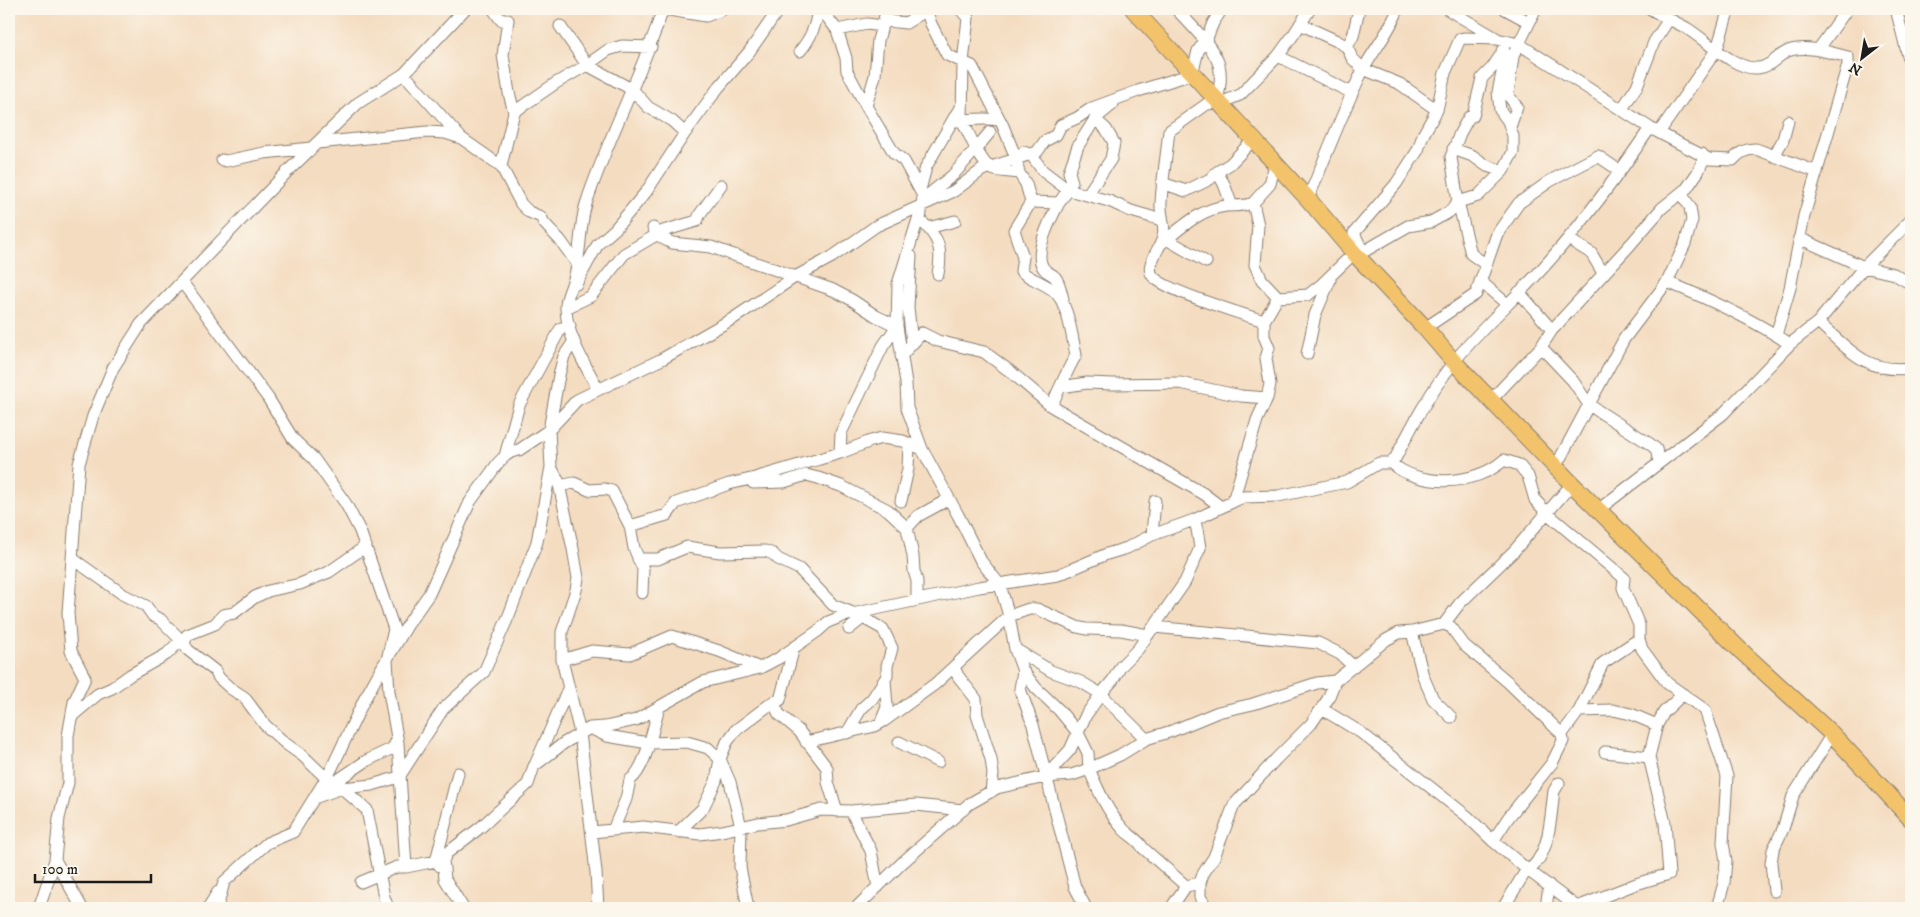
<svg xmlns="http://www.w3.org/2000/svg" width="1920" height="917" font-family="'IM FELL DW Pica',serif">
	<style>
		.lines { fill: none; stroke-linecap: round; stroke-linejoin: round }
		.minor-casing { stroke: #887c6e; stroke-width: 13 }
		.highway-casing { stroke: #887c6e; stroke-width: 18 }
		.minor { stroke: #fff; stroke-width: 11 }
		.highway { stroke: #f2c36a; stroke-width: 16 }
	</style>
	<rect width="100%" height="100%" fill="#fbf7ec"/>
	<filter id="ink" filterUnits="userSpaceOnUse"><feTurbulence type="fractalNoise" baseFrequency=".02" numOctaves="2"/><feDisplacementMap in="SourceGraphic" scale="10" xChannelSelector="R" yChannelSelector="G"/><feConvolveMatrix kernelMatrix="1 2 1 2 8 2 1 2 1" color-interpolation-filters="sRGB"/></filter>
	<filter id="wash" filterUnits="userSpaceOnUse"><feTurbulence type="fractalNoise" baseFrequency=".0096" numOctaves="4" result="noise"/><feDisplacementMap in="SourceGraphic" scale="20" xChannelSelector="R" yChannelSelector="G"/><feGaussianBlur stdDeviation="1.12" result="paint"/><feColorMatrix in="noise" values="0 0 0 0 0 0 0 0 0 0 0 0 0 0 0 0 0 1.4 0 .05"/><feComposite in="paint" operator="in"/></filter>
	<g filter="url(#wash)">
		<rect width="100%" height="100%" fill="#f4dcc0"/>
	</g>
	<g filter="url(#ink)">
		<g class="lines">
			<g class="minor-casing">
				<path id="minor" d="M493 9 501 20H508L503 55 509 93 514 112 501 166
					M663 9 706 16 724 9
					M821 9 837 30 846 58 847 71 866 106 894 153 904 161 923 196 920 220C939 237 943 249 938 274
					M926 9 931 24 947 55 972 66 1003 126 1016 158 1019 173 1026 184 1031 202
					M1176 9C1189 23 1214 47 1219 65 1222 77 1220 89 1217 101
					M1447 9 1496 38
					M1505 9 1529 22
					M1651 9C1663 17 1676 22 1688 29 1707 41 1735 70 1758 68 1772 67 1779 53 1791 50 1809 45 1831 53 1848 57V64L1804 216 1790 288 1776 335
					M1896 9 1911 68
					M1300 24 1337 41 1347 47 1352 58 1363 69 1400 84 1437 110
					M560 26 587 65 633 90 648 107 672 121 685 133
					M882 26 887 21 906 23 928 9
					M837 30 867 24 882 26
					M1347 47 1353 36 1359 9
					M1818 50 1847 9
					M800 51C811 38 816 26 818 9
					M1278 56 1352 93
					M404 74 461 138 501 166 521 204 529 212 541 217 544 223 560 240 576 262
					M866 106 875 76 878 40 887 9
					M1622 109 1637 86 1654 42 1669 19
					M514 112 556 83 587 65 608 50 622 46 651 47
					M957 121C971 119 985 118 1000 120
					M1510 127 1517 107 1508 95 1513 56 1536 9
					M1660 131 1717 49 1727 15 1731 9
					M990 132 976 149C991 176 993 169 1019 173
					M317 143 427 132 445 133 461 138
					M1453 149 1473 156 1487 166 1503 171
					M1024 152 1032 156 1043 171 1068 190 1072 182 1069 172 1078 146 1095 119 1113 104
					M1774 156 1783 140 1788 121
					M222 160 226 161 264 153 311 148
					M1275 164 1270 184 1253 203 1258 225 1255 265 1262 280 1278 297
					M1217 172 1224 184 1232 206
					M1162 183 1186 191 1210 179 1217 172 1230 164 1253 140
					M920 190 926 167 962 104
					M1087 195 1111 159 1114 143 1106 129 1095 119
					M923 199 953 175 976 149 962 120 963 62 968 18 960 9
					M1308 199C1326 156 1342 113 1362 72 1373 50 1390 32 1398 9
					M1031 202 1014 230 1023 257 1021 271C1031 280 1043 282 1054 291 1068 302 1072 337 1076 355 1066 372 1060 389 1051 406
					M1031 202 1059 203 1068 190 1109 201 1131 211 1162 220
					M1059 203C1051 218 1031 256 1045 270 1048 273 1052 274 1055 277 1060 283 1061 292 1063 299
					M922 206 898 284 897 326 906 383 907 408 922 449 958 515 981 561 1000 585 1009 616 1015 649 1023 671 1020 689 1033 725 1075 887 1086 908
					M653 228 662 238 672 243 711 247 833 290 852 300 876 316 897 326
					M928 228 955 221
					M1163 237 1206 262
					M1799 238 1864 267 1894 274 1911 284
					M1568 239 1591 253 1603 273
					M1162 243C1181 228 1200 209 1226 206 1236 205 1243 207 1253 203
					M1363 252 1354 233 1396 184 1418 150 1423 135 1437 110 1445 73 1460 39 1464 38 1497 39 1519 44 1650 128 1709 159 1733 160C1739 152 1747 149 1756 149L1817 172
					M911 256 908 307 912 344
					M1485 264 1471 254 1458 202 1451 157 1460 133 1469 117 1473 116 1482 78 1492 68 1504 50
					M1480 281 1507 304
					M182 282 268 398 293 439 314 459 346 504 360 531 394 629 387 660 389 692 398 743 406 867
					M1667 282C1709 299 1752 319 1790 344
					M576 284 598 244 615 229 646 192 685 133 718 88 749 52 779 9
					M1519 292 1552 330
					M1278 297 1308 295 1322 284 1354 253 1363 252 1408 226 1431 222 1449 212 1458 202 1478 196 1503 171 1513 152V136L1508 121 1500 110 1498 92 1503 68 1502 51
					M566 308 591 296 624 254 663 231 697 221 700 214 721 185
					M1264 321C1245 315 1160 289 1152 275 1145 264 1161 248 1163 237 1166 226 1160 215 1161 203 1162 181 1166 160 1168 139L1169 131 1207 104 1220 103 1240 95 1278 56 1294 34 1310 9
					M1818 322C1848 349 1867 374 1911 368
					M1425 328 1476 294 1497 234 1519 203 1550 181 1598 156 1620 171
					M1541 347 1573 381 1589 405 1650 444 1656 449 1659 462
					M1307 354 1315 315 1330 280
					M901 356 922 333 938 341 984 352 1011 372 1051 406 1204 494 1221 507
					M1061 387 1087 383 1113 384 1180 383 1241 396 1267 398
					M598 389C586 366 566 335 566 308 565 297 573 286 575 275 581 252 579 227 586 204 608 137 641 76 663 9
					M1491 400 1541 347 1552 330 1630 245 1662 208 1687 188 1698 172 1704 158 1702 154
					M840 453 841 433 883 346 897 326
					M505 456 511 452 519 450 549 430 559 375 564 356 574 341
					M1391 463C1420 488 1475 486 1504 460L1519 465 1528 476 1535 500 1548 514 1624 578 1623 588 1639 625V639L1642 649 1667 683 1705 710 1727 776 1723 843 1726 861 1724 883 1717 908
					M1556 466 1624 339 1667 282 1685 244 1692 220 1690 207 1681 193
					M753 483 784 482 806 475 818 478 841 486 888 510 907 528 913 556 914 571 917 581V600
					M559 486 574 483 589 490 605 489 612 491 630 526 634 548 643 569 642 593
					M901 501 908 469 909 444
					M1233 501 1257 420 1267 398 1270 384 1266 358 1269 348 1264 336V321L1278 297
					M1598 510 1723 414 1790 344 1818 322 1864 267 1911 220
					M630 526 667 515 676 503 729 484 755 478 840 453 871 441 882 438 903 441 922 449
					M907 528 918 516 949 499
					M1152 535 1155 501
					M73 559 124 595 146 606 153 616 160 619 181 640 188 650 215 671 219 678 230 688 244 697 265 725 286 744 303 756 325 777 335 782 367 810 384 897 388 908
					M638 559H658L687 547 720 552 765 551 773 554 778 559 799 569 833 605 853 613
					M1444 624 1460 603 1514 551 1572 484
					M1154 627 1318 643 1340 654 1354 667
					M1412 632 1423 676 1433 699 1451 717
					M184 644 187 635 215 624 223 615 234 613 255 597 268 591 300 584 329 572 366 546
					M1015 649 1051 671 1081 682 1101 694 1146 739
					M562 660 592 651 630 654 672 636 719 651 760 668
					M954 667 958 676 976 699 977 715 991 759 993 774 991 792
					M1023 671 1036 688 1059 710 1078 733 1088 753 1089 769 1120 755 1146 739 1172 731 1218 712 1253 704 1317 683 1335 681
					M773 702 779 714 799 731 827 768 828 782 837 811
					M1322 709 1360 732 1467 816 1493 841 1529 871 1577 907 1583 908
					M1579 711 1613 710 1631 714 1657 725
					M72 716 98 694 112 688 130 675 167 654 181 640
					M881 722 887 707 885 680
					M592 729 607 736 648 743 687 742 708 748 720 759 730 782 741 827 740 867 748 908
					M847 733 861 709 872 699 887 676V666L892 648 883 629 863 618 849 629
					M806 742 875 726 884 721 935 684 1009 616 1029 609H1037L1077 627 1086 629 1121 630 1148 635
					M899 742 938 762
					M1605 752 1649 757
					M535 765 568 689
					M1045 777 1070 750 1086 715 1101 694 1113 680 1121 666 1138 649 1185 582 1200 548 1197 529 1194 520
					M329 786 366 761 393 748 397 740
					M314 798 342 788 372 785 399 777 443 709 484 672 509 615 537 542 551 467
					M851 811 871 851 878 887
					M613 830 626 799 630 780C646 769 653 727 659 708
					M592 832 643 827 700 834 722 831 758 823 786 820 821 810 851 811 916 805 963 810
					M678 832 703 808 716 781 720 759 727 742 736 730 773 702 780 700 794 647
					M1493 841 1508 818 1552 763 1563 741 1562 734 1579 711 1603 663 1639 639
					M55 860 82 908
					M436 861 458 773
					M361 882 397 867H406L436 861 440 866
					M1774 891 1771 863 1773 850 1783 829 1793 796 1832 734
					M1577 907 1636 884 1669 874 1665 823 1649 757 1657 725 1664 712 1683 694
					M39 908 55 860 59 818 68 783V736L74 702 85 678 71 651 68 613 79 464 93 416 113 368 141 324 288 171 358 103 404 74 465 9
					M208 908 218 892
					M217 908 224 882 267 843 293 832 329 774 364 700 384 664 410 621 429 594 470 502 498 463 505 456 519 405 561 328 570 326
					M463 908 445 879 443 860 447 853 481 827 528 784 534 766 564 743 590 728 605 727 636 720 703 682 760 668 779 658 818 631 828 622 843 616 979 587 1058 575 1107 554 1127 548 1152 535 1194 520 1243 497 1278 496 1347 482 1379 463H1391L1396 457C1413 424 1430 392 1453 363 1482 326 1519 296 1549 261 1586 219 1619 174 1650 128
					M598 908 596 872 580 733 562 660V632L576 590 578 578 573 549 558 480 551 467 549 430 577 400 662 359 734 318 795 277 832 257 876 226 954 191 982 170 1037 152 1045 141 1056 135 1061 125 1077 118 1092 108 1138 91 1192 74 1198 51 1207 38 1213 23 1222 9
					M856 908 903 862 969 804 997 788 1045 777 1072 775 1089 769C1099 792 1107 811 1124 830 1131 837 1138 839 1143 848L1186 886 1200 883
					M1171 908 1186 886
					M1207 908 1200 897V883L1203 874 1214 857 1234 805 1276 759 1311 724 1328 699 1335 681 1386 640 1399 633 1412 632 1444 624 1451 627 1464 645 1508 682 1562 734
					M1503 908 1524 874C1551 857 1550 819 1554 791L1559 783
					M1546 908 1549 885"/>
			</g>
			<g class="highway-casing">
				<path id="highway" d="M1133 9 1308 199 1354 253 1425 328 1454 362 1572 484 1740 650 1832 734 1911 819"/>
			</g>
			<use href="#minor" class="minor"/>
			<use href="#highway" class="highway"/>
		</g>
	</g>
	<rect width="1920" height="917" fill="none" stroke="#fbf7ec" stroke-width="30"/>
	<g transform="translate(1862 58) rotate(211)" stroke="#fbf7ec" stroke-width="4" paint-order="stroke">
	<path d="M0-4L9 19L0 12L-9 19Z" fill="#1c1c1c"/>
	<text y="-8" font-size="14" font-weight="bold" text-anchor="middle" fill="#1c1c1c">N</text>
	</g>
	<path d="M35 874v8h116v-8" fill="none" stroke="#1c1c1c" stroke-width="2.5"/>
	<text x="42" y="874" font-size="15" fill="#1c1c1c" stroke="#fbf7ec" stroke-width="4" paint-order="stroke">100 m</text>
</svg>
